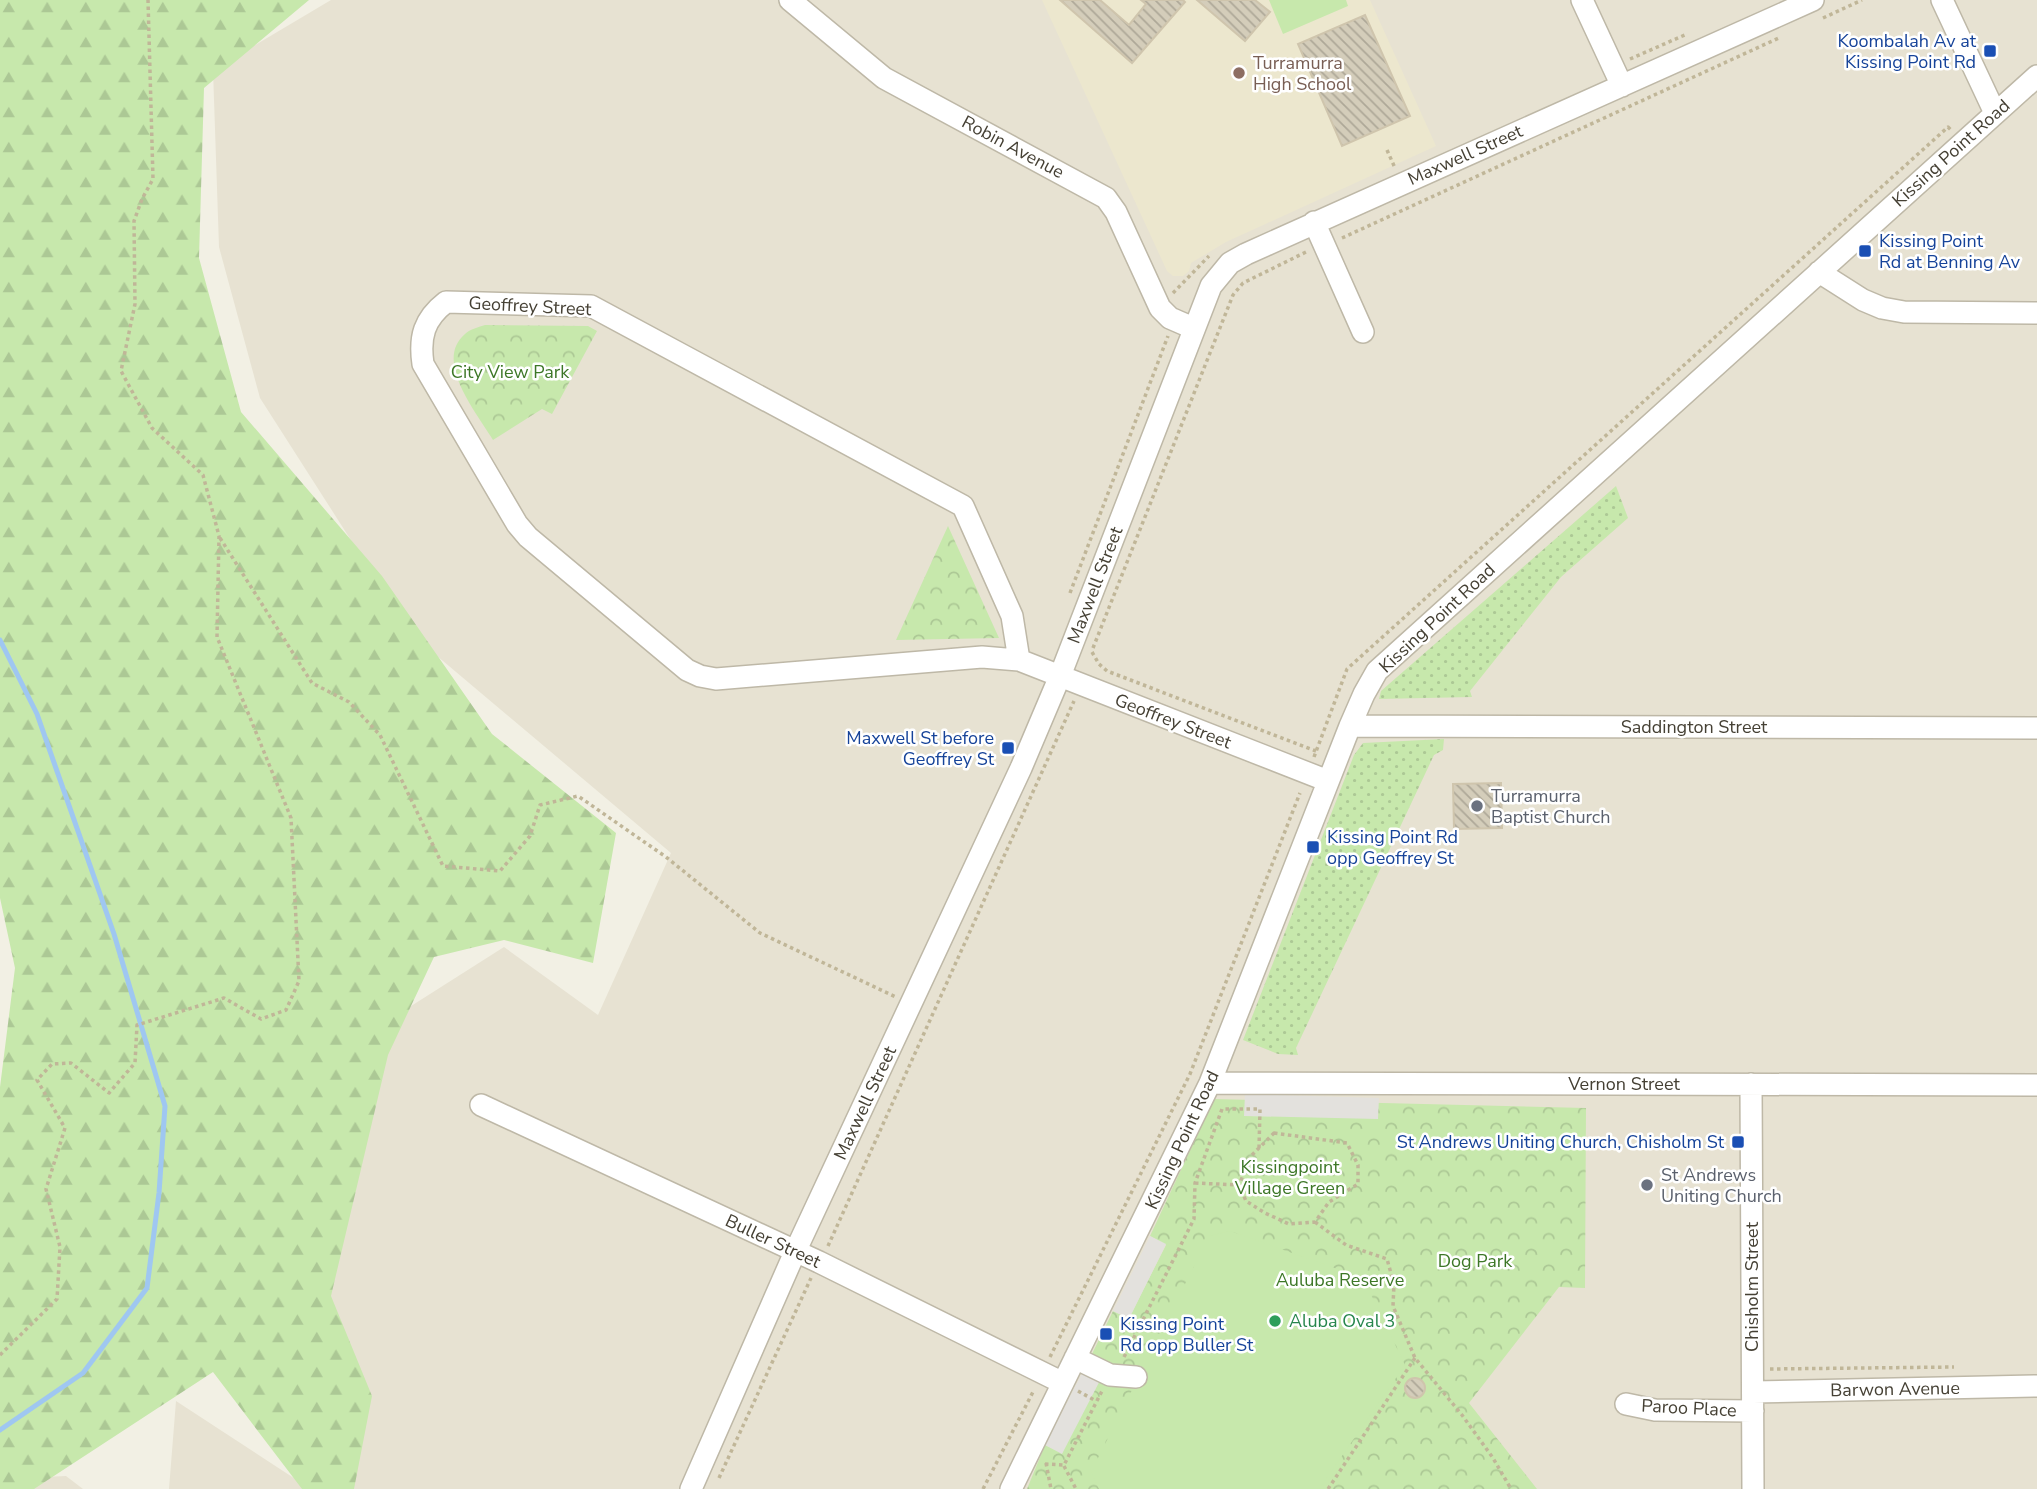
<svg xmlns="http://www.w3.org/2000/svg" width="2037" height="1489" font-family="'Nunito Sans',sans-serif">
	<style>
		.residential { fill: #e7e2d2 }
		.education { fill: #ece7ce }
		.grass { fill: url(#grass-dots) }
		.forest { fill: url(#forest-firs) }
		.park { fill: url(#park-crowns) }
		.garden { fill: #c7e8ac }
		.parking { fill: #e3e1dd }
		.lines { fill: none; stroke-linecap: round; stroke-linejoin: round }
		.stream { stroke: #9fc7f1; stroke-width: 5 }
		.building { fill: url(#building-back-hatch); stroke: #cfc5ad; stroke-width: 2 }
		.minor-casing { stroke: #beb8a7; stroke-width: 24 }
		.path { stroke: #c0b698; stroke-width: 3.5; stroke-dasharray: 3.5 3.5; stroke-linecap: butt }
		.minor { stroke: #fff; stroke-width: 21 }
		.transit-dot { fill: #1a4fb4; stroke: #fff; stroke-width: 2.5 }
		.education-dot { fill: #8d6e63; stroke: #fff; stroke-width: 2.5 }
		.worship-dot { fill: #6b7280; stroke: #fff; stroke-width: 2.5 }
		.leisure-dot { fill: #2e9e5b; stroke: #fff; stroke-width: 2.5 }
		.labels { text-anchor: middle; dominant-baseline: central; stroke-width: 5; stroke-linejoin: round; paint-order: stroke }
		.transit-label { font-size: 18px; fill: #164399; stroke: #fff; text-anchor: end }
		.education-label { font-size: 18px; fill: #785e54; stroke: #fff; text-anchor: start }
		.street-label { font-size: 18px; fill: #454034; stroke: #fff }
		.park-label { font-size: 18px; fill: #3d7727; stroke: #fff }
		.worship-label { font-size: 18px; fill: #5b616d; stroke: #fff; text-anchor: start }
		.leisure-label { font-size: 18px; fill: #27864d; stroke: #fff; text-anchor: start }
	</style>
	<defs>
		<pattern id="grass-dots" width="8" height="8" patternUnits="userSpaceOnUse" patternTransform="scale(1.75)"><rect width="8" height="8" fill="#c7e8ac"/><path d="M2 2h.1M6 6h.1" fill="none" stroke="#acc895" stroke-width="1.8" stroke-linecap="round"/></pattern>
		<pattern id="forest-firs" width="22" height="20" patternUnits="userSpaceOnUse" patternTransform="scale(1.75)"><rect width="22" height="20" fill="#c7e8ac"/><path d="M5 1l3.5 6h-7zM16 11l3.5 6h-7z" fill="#acc895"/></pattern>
		<pattern id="park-crowns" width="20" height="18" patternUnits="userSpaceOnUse" patternTransform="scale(1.75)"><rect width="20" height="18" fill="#c7e8ac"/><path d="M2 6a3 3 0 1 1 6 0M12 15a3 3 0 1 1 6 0" fill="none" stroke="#acc895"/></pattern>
		<pattern id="building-back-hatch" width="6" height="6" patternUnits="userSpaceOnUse" patternTransform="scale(1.75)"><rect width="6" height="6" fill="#d4cdba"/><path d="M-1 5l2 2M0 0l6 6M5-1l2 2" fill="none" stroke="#aea898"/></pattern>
	</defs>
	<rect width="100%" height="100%" fill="#f2f0e4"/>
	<path class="residential" d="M331 0H2037V1489H169L176 1401 303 1484 186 1149 504 947 598 1015 671 853 411 634 260 398 219 247 213 70Z
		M66 1476 83 1489H0V1479Z"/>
	<path class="education" d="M1042 0H1370L1436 146 1226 242 1191 263 1189 271 1183 276H1173L1167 271Z"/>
	<path class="grass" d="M1616 486 1628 518 1561 577 1470 691 1472 697 1379 699 1381 691Z
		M1444 739 1443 750 1434 755 1296 1048 1298 1055 1278 1054 1243 1040 1354 755 1363 743Z"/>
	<path class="forest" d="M0 0H309L204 88 199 258 241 412 382 576 492 734 616 833 593 963 504 940 434 957 388 1055 331 1296 372 1396 354 1489H302L213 1372 34 1489H0V1087L15 968 0 898Z"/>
	<path class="park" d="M485 325 588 326 597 331 552 414 542 409 493 440C477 413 433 361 465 334 470 329 479 327 485 325Z
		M948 526 999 638 896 640Z
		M1214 1099 1586 1108 1585 1288 1559 1287 1469 1403 1537 1489H1027L1045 1445 1062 1453 1091 1356 1113 1311 1129 1318 1166 1245 1150 1236Z"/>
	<path class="garden" d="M1269 0H1346L1348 6 1283 34Z
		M1230 1231 1363 1278 1405 1365 1319 1489H1099L1091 1472 1209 1236Z"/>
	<path class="parking" d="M1245 1094 1379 1098 1378 1119 1244 1116Z
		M1150 1236 1166 1244 1129 1319 1113 1311Z
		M1091 1356 1108 1365 1062 1454 1045 1445Z"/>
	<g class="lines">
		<path class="stream" d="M0 640 37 714 114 934 165 1106 159 1193 147 1288 83 1373 0 1430"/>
	</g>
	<path class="building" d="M1060 0H1100L1129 25 1146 4 1141 0H1183L1185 2 1132 63Z
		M1197 0H1255L1270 12 1245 41Z
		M1365 15 1410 116 1342 146 1298 44Z
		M1501 783 1502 828 1454 829 1453 784Z
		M1405 1388a10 10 0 1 1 20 0a10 10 0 1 1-20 0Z"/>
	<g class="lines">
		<g class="minor-casing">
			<path id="minor" d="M790 0 884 78 1106 198 1116 212 1160 308 1170 318 1193 328
				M1582 0 1622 86
				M1942 0 1995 113
				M1314 222 1363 332
				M1819 272 1863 300 1882 308 1904 312 2037 313
				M1019 660 1012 616 963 506 591 306 446 302C424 319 419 337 423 364L517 524 528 537 687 670 700 676 716 679 982 657 1019 660 1328 781
				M1350 726 2037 728
				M1210 1083 2037 1085
				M1751 1084 1753 1489
				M481 1105 819 1262 1063 1383
				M1075 1358 1110 1375 1136 1377
				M1753 1392 2037 1386
				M1626 1404 1655 1410 1753 1411
				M691 1489 795 1252 1021 768 1060 676 1211 286 1230 263 1246 254 1813 0
				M1011 1489 1210 1083 1350 726 1364 694 1377 671 2037 76"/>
		</g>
		<path class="path" d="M1823 18 1862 0
			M1630 59 1687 34
			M1387 150 1395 168
			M1342 238 1781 37
			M1173 293 1209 256
			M220 538 312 683 349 702 380 735 443 866 500 871 530 836 540 805 578 796 666 857 760 933 896 997
			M1070 593 1168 336
			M1093 648 1233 295 1243 283 1308 251
			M1092 652 1099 664 1107 671 1316 751
			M1314 757 1347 669 1948 127 1952 131
			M1274 1133 1347 1143 1358 1165V1184L1329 1202 1315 1222 1289 1224 1265 1213 1246 1201 1239 1185 1251 1156Z
			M1195 1183 1239 1185
			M1315 1222 1346 1245 1387 1259 1394 1284 1393 1306 1415 1358 1462 1415 1493 1458 1511 1489
			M828 1246 1074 701
			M0 1355 57 1299 60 1247 46 1189 65 1128 37 1080 52 1064 71 1063 109 1093 135 1063 137 1025 224 998 261 1019 286 1010 299 981 291 818 217 637 219 536 203 475 152 428 121 371 135 304 134 221 142 199 153 179 148 0
			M1050 1357 1190 1074 1300 793
			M1124 1357 1194 1219 1195 1183 1222 1109H1260L1259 1148
			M1770 1369 1954 1367
			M1078 1391 1096 1401
			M1046 1463 1051 1489
			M1045 1464 1064 1465 1103 1389
			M1064 1466 1076 1489
			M719 1478 811 1278
			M983 1489 1034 1390
			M1328 1489 1415 1358"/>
		<use href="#minor" class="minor"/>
	</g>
	<g class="transit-dot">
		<rect x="1983" y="44" width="14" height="14" rx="3.5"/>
		<rect x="1858" y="244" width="14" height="14" rx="3.5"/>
		<rect x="1001" y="741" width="14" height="14" rx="3.5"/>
		<rect x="1306" y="840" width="14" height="14" rx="3.5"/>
		<rect x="1731" y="1135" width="14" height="14" rx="3.5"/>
		<rect x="1099" y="1327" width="14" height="14" rx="3.5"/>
	</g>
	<circle class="education-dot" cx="1239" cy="73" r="7"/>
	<g class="worship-dot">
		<circle cx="1477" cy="806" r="7"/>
		<circle cx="1647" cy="1185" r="7"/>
	</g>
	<circle class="leisure-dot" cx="1275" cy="1321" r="7"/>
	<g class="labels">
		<g class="transit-label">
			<text x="1976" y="41">Koombalah Av at<tspan x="1976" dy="21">Kissing Point Rd</tspan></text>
			<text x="1879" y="241" text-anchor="start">Kissing Point<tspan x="1879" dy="21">Rd at Benning Av</tspan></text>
			<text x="994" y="738">Maxwell St before<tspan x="994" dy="21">Geoffrey St</tspan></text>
			<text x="1327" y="837" text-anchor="start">Kissing Point Rd<tspan x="1327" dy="21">opp Geoffrey St</tspan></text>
			<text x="1724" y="1142">St Andrews Uniting Church, Chisholm St</text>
			<text x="1120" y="1324" text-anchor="start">Kissing Point<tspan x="1120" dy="21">Rd opp Buller St</tspan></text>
		</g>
		<g class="education-label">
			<text x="1253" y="63">Turramurra<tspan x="1253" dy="21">High School</tspan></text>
		</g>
		<g class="street-label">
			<text transform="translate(1013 147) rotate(28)">Robin Avenue</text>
			<text transform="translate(1951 153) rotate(-42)">Kissing Point Road</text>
			<text transform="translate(1465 155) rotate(-24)">Maxwell Street</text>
			<text transform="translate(530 306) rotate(3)">Geoffrey Street</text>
			<text transform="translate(1095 585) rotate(-69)">Maxwell Street</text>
			<text transform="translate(1437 618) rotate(-43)">Kissing Point Road</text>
			<text transform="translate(1173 721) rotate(21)">Geoffrey Street</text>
			<text x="1694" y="727">Saddington Street</text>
			<text x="1624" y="1084">Vernon Street</text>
			<text transform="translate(865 1103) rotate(-65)">Maxwell Street</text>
			<text transform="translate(1182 1140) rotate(-65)">Kissing Point Road</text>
			<text transform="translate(773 1241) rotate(25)">Buller Street</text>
			<text transform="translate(1752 1287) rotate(-90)">Chisholm Street</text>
			<text transform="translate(1895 1389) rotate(-1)">Barwon Avenue</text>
			<text transform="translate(1689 1408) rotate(3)">Paroo Place</text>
		</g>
		<g class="park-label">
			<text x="510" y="372">City View Park</text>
			<text x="1290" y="1167">Kissingpoint<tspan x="1290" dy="21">Village Green</tspan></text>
			<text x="1475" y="1261">Dog Park</text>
			<text x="1340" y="1280">Auluba Reserve</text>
		</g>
		<g class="worship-label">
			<text x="1491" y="796">Turramurra<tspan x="1491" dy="21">Baptist Church</tspan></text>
			<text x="1661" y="1175">St Andrews<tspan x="1661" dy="21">Uniting Church</tspan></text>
		</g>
		<g class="leisure-label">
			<text x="1289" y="1321">Aluba Oval 3</text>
		</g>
	</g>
</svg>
